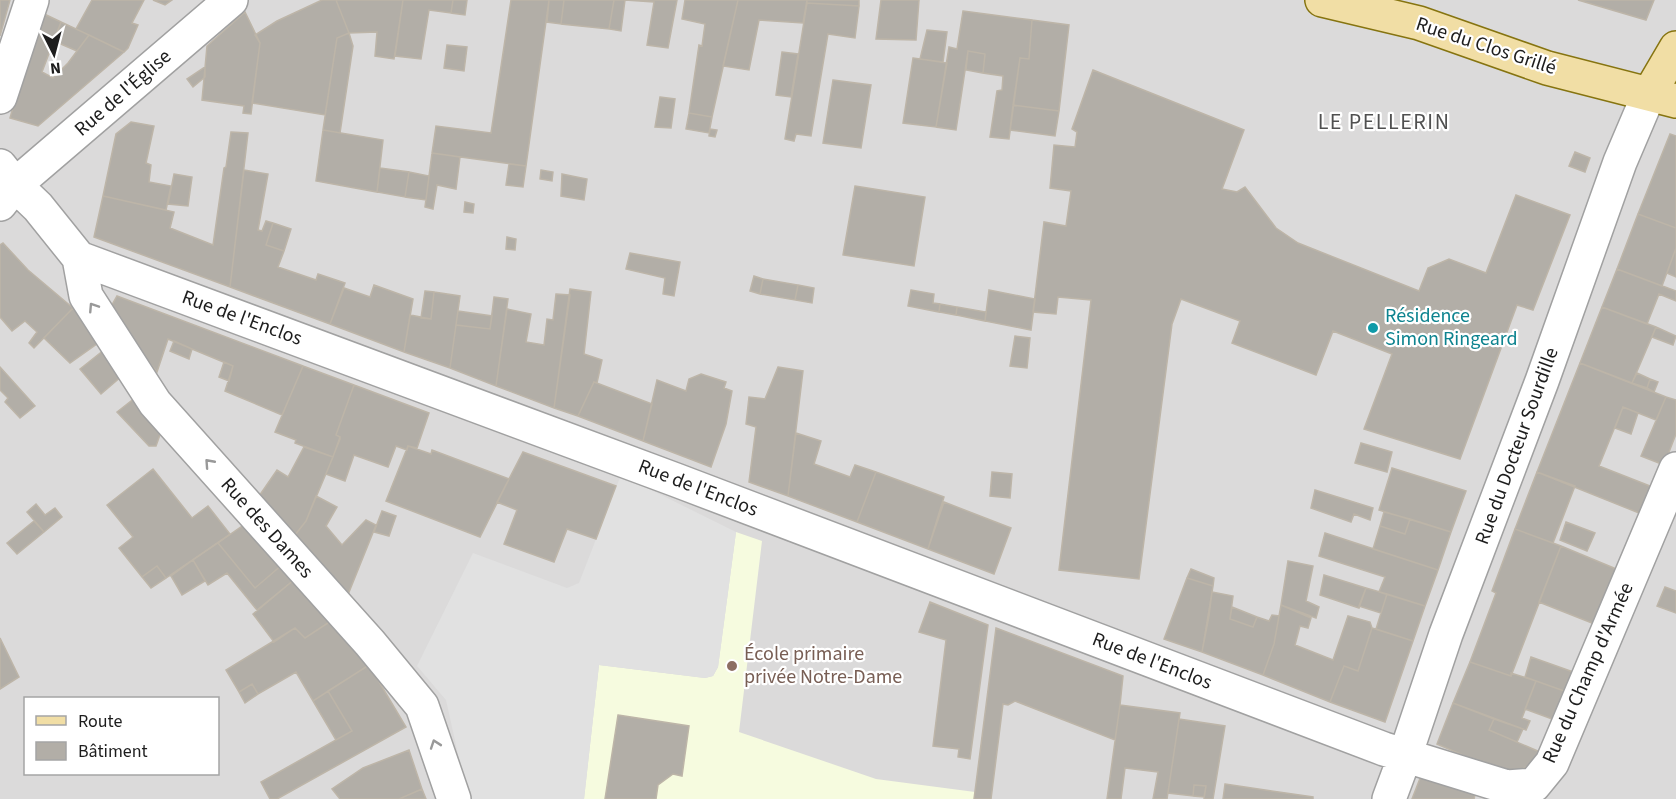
<svg xmlns="http://www.w3.org/2000/svg" width="1676" height="799" font-family="'Source Sans 3',sans-serif">
	<style>
		.residential { fill: #dbdada; fill-rule: evenodd }
		.education { fill: #f6fbdf }
		.parking { fill: #e1e1e1 }
		.building { fill: #b2aea7; stroke: #bdb5a8; stroke-width: 1.5 }
		.lines { fill: none; stroke-linecap: round; stroke-linejoin: round }
		.minor-casing { stroke: #a1a1a1; stroke-width: 36 }
		.major-casing { stroke: #867410; stroke-width: 36 }
		.minor { stroke: #fff; stroke-width: 33 }
		.major { stroke: #f1dea5; stroke-width: 33 }
		.oneway { stroke: #999 }
		.culture-dot { fill: #0f9aa8; stroke: #fff; stroke-width: 2 }
		.education-dot { fill: #8d6e63; stroke: #fff; stroke-width: 2 }
		.labels { text-anchor: middle; dominant-baseline: central; stroke-width: 4.5; stroke-linejoin: round; paint-order: stroke }
		.street-label { font-size: 20px; fill: #1d1d1d; stroke: #fff }
		.culture-label { font-size: 20px; fill: #0d838f; stroke: #fff; text-anchor: start }
		.education-label { font-size: 20px; fill: #785e54; stroke: #fff; text-anchor: start }
		.quarter-label { font-size: 22px; letter-spacing: 1.5px; fill: #505050; stroke: #fff }
	</style>
	<rect width="100%" height="100%" fill="#edece4"/>
	<path class="residential" d="M0 0H1676V799H0ZM26 698H218V774H26Z"/>
	<path class="education" d="M736 532 762 541 739 732 876 779 975 792 974 799H584L599 665 705 678 713 676 718 667Z"/>
	<path class="parking" d="M621 475 736 532 718 667 713 676 705 678 599 665 584 799H468L446 700 417 666 473 553 567 588 579 583Z"/>
	<path class="building" d="M0 0H10L0 36Z
		M92 0H144L132 23 138 25 128 48 124 52 76 29Z
		M153 0H172L165 5Z
		M322 0H336L349 33 337 38 325 115 252 103 260 43 255 35 277 21Z
		M336 0H403L394 59 375 56 377 32 349 33Z
		M403 0H453L451 13 429 10 421 59 395 56Z
		M453 0H467L465 15 451 13Z
		M511 0H549L526 166 432 153 436 126 491 133Z
		M549 0H564L561 24 547 22Z
		M564 0H614L609 29 561 24Z
		M614 0H625L621 31 609 29Z
		M625 0H677L668 48 647 45 654 2Z
		M685 0H738L712 117 689 113 699 45 702 46 705 24 682 19Z
		M738 0H807L803 23 759 20 749 70 723 66Z
		M807 0H859V6L807 3Z
		M881 0H919L916 40 876 39Z
		M1578 0H1654L1646 20Z
		M807 3 859 6 855 38 828 34 811 136 796 134 794 141 785 139Z
		M963 11 1032 20 1029 59 1020 58 1009 139 990 137 997 91 1002 90 1003 76 983 73 985 54 968 51 956 130 936 127 949 47 957 49Z
		M40 12 61 22 42 72 53 78 68 63 89 35 124 52 38 126 10 118Z
		M245 12 260 43 251 114 243 113 244 106 202 100 207 46Z
		M1032 20 1069 25 1059 111 1013 105 1020 58 1029 59Z
		M61 22 89 35 77 51 54 41Z
		M927 30 947 32 943 62 920 59Z
		M349 33 353 46 340 133 323 130 337 38Z
		M447 45 467 47 464 71 444 68Z
		M968 51 985 54 983 73 966 70Z
		M782 52 798 54 791 97 776 95Z
		M913 58 947 63 936 127 903 123Z
		M205 67V77L193 87 187 79Z
		M1093 70 1244 130 1222 189 1237 192 1245 187 1276 228 1298 243 1419 291 1428 268 1449 259 1486 273 1516 195 1570 215 1533 310 1517 305 1460 459 1364 429 1392 354 1333 331 1316 375 1232 343 1240 321 1181 299 1172 324 1139 579 1059 570 1091 300 1058 297 1056 314 1033 312 1044 222 1066 226 1071 191 1050 188 1054 145 1075 147 1077 132 1072 129Z
		M833 80 871 85 861 148 823 143Z
		M660 97 675 99 671 128 655 127Z
		M1013 105 1059 111 1055 136 1010 130Z
		M689 113 712 117 709 133 686 129Z
		M131 122 154 126 146 163 151 165 149 182 171 186 166 210 103 196 116 134Z
		M710 129 717 130 715 137 709 136Z
		M323 130 383 140 377 192 316 181Z
		M231 132 248 133 230 287 94 237 103 196 174 212 170 228 213 245 224 168 226 167Z
		M1670 134 1676 136V228L1638 214Z
		M1575 152 1590 158 1585 172 1569 166Z
		M432 153 460 157 456 189 437 185 433 209 425 207Z
		M509 164 526 166 523 187 506 185Z
		M380 168 409 172 405 197 377 192Z
		M244 170 268 174 258 230 262 231 266 221 273 223 266 245 284 251 278 267 316 280 318 274 345 283 330 324 230 287Z
		M541 170 553 172 552 181 540 179Z
		M409 172 429 176 426 200 405 197Z
		M174 174 192 177 188 206 168 204Z
		M562 174 587 179 584 200 561 196Z
		M855 186 925 197 914 266 843 255Z
		M465 202 474 204 473 213 464 212Z
		M1638 214 1676 228V248L1662 286 1617 269Z
		M273 223 291 229 284 251 266 245Z
		M507 237 516 239 515 250 506 249Z
		M3 243 28 270 73 308 34 348 29 343 37 332 25 321 12 331 0 317V245Z
		M1676 248V277L1667 273Z
		M630 253 680 262 674 296 663 294 665 278 626 269Z
		M1617 269 1676 291V301L1659 294 1647 324 1602 307Z
		M754 276 763 279 760 294 750 291Z
		M763 279 798 285 795 300 760 294Z
		M374 285 413 299 404 352 330 324 344 288 370 297Z
		M798 285 814 288 812 303 795 300Z
		M570 289 591 292 584 354 602 360 597 383 594 382 578 416 554 408Z
		M911 290 934 294 933 303 940 304 939 312 908 306Z
		M989 290 1035 299 1031 330 985 321Z
		M425 291 434 292 431 319 421 318Z
		M434 292 460 296 450 368 404 352 410 315 431 319Z
		M556 294 570 295 554 408 496 386 507 309 531 314 526 342 544 345 547 319 553 320Z
		M117 296 303 366 282 415 225 391 233 366 168 339 157 372 108 312Z
		M494 297 508 299 496 386 450 368 456 325 490 329Z
		M940 304 957 307 956 315 939 312Z
		M957 307 986 312 985 321 956 315Z
		M1602 307 1656 327 1632 383 1580 363Z
		M73 308 104 339 70 363 44 338Z
		M458 311 492 316 490 329 456 325Z
		M1656 327 1676 336 1673 345 1652 337Z
		M1015 336 1030 338 1027 368 1010 366Z
		M174 341 192 349 189 359 170 351Z
		M109 346 129 370 101 394 80 369Z
		M224 362 233 366 229 381 219 377Z
		M1580 363 1666 397 1656 420 1623 407 1599 466 1655 488 1644 515 1537 472Z
		M303 366 354 385 336 435 340 437 333 457 295 443 296 440 275 432Z
		M0 367 35 406 20 418 5 402 8 398 0 390Z
		M778 367 803 371 788 496 749 482 756 427 746 424 749 397 765 399Z
		M1637 373 1650 379 1647 388 1632 383Z
		M701 374 726 382 724 388 732 391 726 424 711 467 643 441 657 380 686 391 689 379Z
		M1650 379 1658 382 1654 392 1647 388Z
		M594 382 652 404 643 441 578 416Z
		M354 385 429 413 417 448 408 446 407 450 396 446 388 467 354 455 345 481 326 474 340 439V437L336 435Z
		M145 390 166 418 156 446H149L117 412Z
		M1666 397 1676 400V434L1664 465 1641 456Z
		M1623 407 1638 413 1631 434 1615 428Z
		M796 433 821 441 814 464 850 477 855 465 876 472 857 522 788 496Z
		M1361 443 1392 452 1387 472 1355 463Z
		M408 446 431 454 432 450 509 479 480 537 386 501Z
		M304 447 333 457 306 521 291 540 257 499 277 470 288 477Z
		M523 452 616 486 596 539 567 529 554 562 504 544 517 510 497 502Z
		M1392 468 1466 491 1451 532 1379 510Z
		M153 469 192 518 208 506 230 534 166 578 157 566 142 577 119 548 133 537 107 505Z
		M876 472 944 497 928 549 857 522Z
		M992 472 1012 474 1010 498 990 496Z
		M1537 472 1575 486 1553 543 1515 529Z
		M1315 490 1373 508 1370 520 1354 514 1351 522 1311 508Z
		M316 496 337 507 326 526 342 545 366 520 376 525 345 602 291 540 306 521Z
		M944 502 1011 528 994 574 928 549Z
		M36 504 45 515 55 508 62 517 44 532 27 512Z
		M382 511 396 516 389 536 374 532Z
		M1384 512 1410 519 1405 534 1380 526Z
		M1410 519 1451 532 1438 570 1373 549 1380 526 1405 534Z
		M34 521 44 532 17 554 7 543Z
		M248 522 283 564 255 588 218 543Z
		M1566 522 1595 533 1587 551 1560 540Z
		M1515 529 1561 546 1511 676 1470 662 1496 593 1492 591Z
		M1325 533 1438 570 1425 606 1379 592 1385 577 1319 556Z
		M218 543 255 588 283 564 295 579 257 610 227 573 208 585 193 560Z
		M1561 546 1621 571 1597 625 1539 602Z
		M193 560 205 581 182 595 171 576Z
		M1288 561 1313 566 1306 601 1319 607 1316 618 1281 605Z
		M157 566 166 578 151 588 142 577Z
		M1191 569 1214 578 1213 586 1187 578Z
		M1324 575 1366 588 1359 608 1320 595Z
		M1187 578 1213 586 1202 652 1164 639Z
		M295 579 331 621 305 638 295 628 274 642 253 614Z
		M1665 587 1676 591V613L1657 606Z
		M1366 588 1387 594 1381 613 1359 606Z
		M1212 592 1233 596 1230 619 1253 627 1257 617 1269 621 1272 615 1279 616 1274 644 1263 675 1202 652 1209 616Z
		M1387 594 1425 606 1413 641 1376 629Z
		M930 602 988 625 970 759 958 757 959 749 933 746 946 640 919 632Z
		M1281 605 1311 618 1308 628 1300 626 1295 645 1333 660 1348 616 1370 622 1372 628 1358 671 1344 666 1330 702 1263 675 1274 644Z
		M1232 607 1257 617 1253 627 1230 619Z
		M331 621 369 665 313 701 296 672 258 694 252 684 239 692 226 670 295 628 305 638Z
		M996 628 1123 676 1120 705 1115 740 1015 701 1008 705 1003 704 991 799H974Z
		M1372 628 1413 641 1385 722 1330 702 1344 666 1358 671Z
		M0 638 19 677 0 689Z
		M1531 657 1576 673 1567 692 1525 677Z
		M1470 662 1511 676V673L1536 681 1522 718 1530 721 1526 730 1453 703Z
		M369 665 406 727 277 799H270L261 782 352 731 328 691Z
		M1536 681 1567 692 1555 720 1525 709Z
		M252 684 258 694 245 703 239 692Z
		M328 691 352 731 336 740 313 701Z
		M1453 703 1494 719 1489 730 1540 752 1536 762 1509 775 1437 744Z
		M1120 705 1180 713 1167 799H1153L1158 772 1125 768 1121 799H1107Z
		M618 715 689 726 682 776 673 774 658 785 656 799H605Z
		M1179 719 1225 726 1213 799H1204L1206 786 1194 785 1193 796 1168 793Z
		M1494 719 1523 729 1517 742 1489 730Z
		M409 750 422 789 399 799H340L332 789 363 768Z
		M1421 776 1476 791 1474 799H1412Z
		M1225 784 1313 797V799H1223Z
		M1194 785 1206 786 1204 797 1193 796Z
		M422 789 426 799H399Z"/>
	<g class="lines">
		<g class="minor-casing">
			<path id="minor" d="M0 97 32 0
				M0 166 15 185 38 207 79 258 676 480 1384 749 1507 787 1534 785 1552 763 1676 469
				M0 204 15 185 231 0
				M79 258 86 296 155 403 370 643 422 706 454 799
				M1389 799 1405 756 1446 634 1542 381 1620 162 1649 94"/>
		</g>
		<g class="major-casing">
			<path id="major" d="M1322 0 1419 23 1547 68 1676 101
				M1649 94 1676 48"/>
		</g>
		<use href="#minor" class="minor"/>
		<use href="#major" class="major"/>
	</g>
	<defs><path id="oneway-chevron" d="M-2-3.5L2.5 0L-2 3.5" fill="none" stroke-width="1.6" stroke-linecap="round" stroke-linejoin="round" transform="scale(1.5)"/></defs>
	<g class="oneway">
		<use href="#oneway-chevron" transform="translate(93 307) rotate(-123)"/>
		<use href="#oneway-chevron" transform="translate(209 463) rotate(-132)"/>
		<use href="#oneway-chevron" transform="translate(435 744) rotate(-109)"/>
	</g>
	<circle class="culture-dot" cx="1373" cy="328" r="6"/>
	<circle class="education-dot" cx="732" cy="666" r="6"/>
	<g class="labels">
		<g class="street-label">
			<text transform="translate(1486 46) rotate(18)">Rue du Clos Grillé</text>
			<text transform="translate(123 93) rotate(-41)">Rue de l'Église</text>
			<text transform="translate(242 318) rotate(20)">Rue de l'Enclos</text>
			<text transform="translate(1517 446) rotate(-70)">Rue du Docteur Sourdille</text>
			<text transform="translate(698 488) rotate(21)">Rue de l'Enclos</text>
			<text transform="translate(267 528) rotate(48)">Rue des Dames</text>
			<text transform="translate(1152 661) rotate(21)">Rue de l'Enclos</text>
			<text transform="translate(1588 673) rotate(-66)">Rue du Champ d'Armée</text>
		</g>
		<g class="culture-label">
			<text x="1385" y="316">Résidence<tspan x="1385" dy="23">Simon Ringeard</tspan></text>
		</g>
		<g class="education-label">
			<text x="744" y="654">École primaire<tspan x="744" dy="23">privée Notre-Dame</tspan></text>
		</g>
		<g class="quarter-label">
			<text x="1384" y="122">LE PELLERIN</text>
		</g>
	</g>
	<rect x="24" y="697" width="195" height="78" fill="#ffffff" stroke="#a5a5a5" stroke-width="1.5"/>
	<rect x="36" y="716" width="30" height="9" fill="#f1dea5" stroke="#a5a5a5" stroke-width="1.5"/>
	<text x="78" y="727" font-size="18" fill="#1d1d1d">Route</text>
	<rect x="36" y="742" width="30" height="18" fill="#b2aea7" stroke="#a5a5a5" stroke-width="1.5"/>
	<text x="78" y="757" font-size="18" fill="#1d1d1d">Bâtiment</text>
	<g transform="translate(54 54) rotate(174)" stroke="#ffffff" stroke-width="4.5" paint-order="stroke">
	<path d="M0-4.5L10 22L0 15L-10 22Z" fill="#1d1d1d"/>
	<text y="-9" font-size="16" font-weight="bold" text-anchor="middle" fill="#1d1d1d">N</text>
	</g>
</svg>
